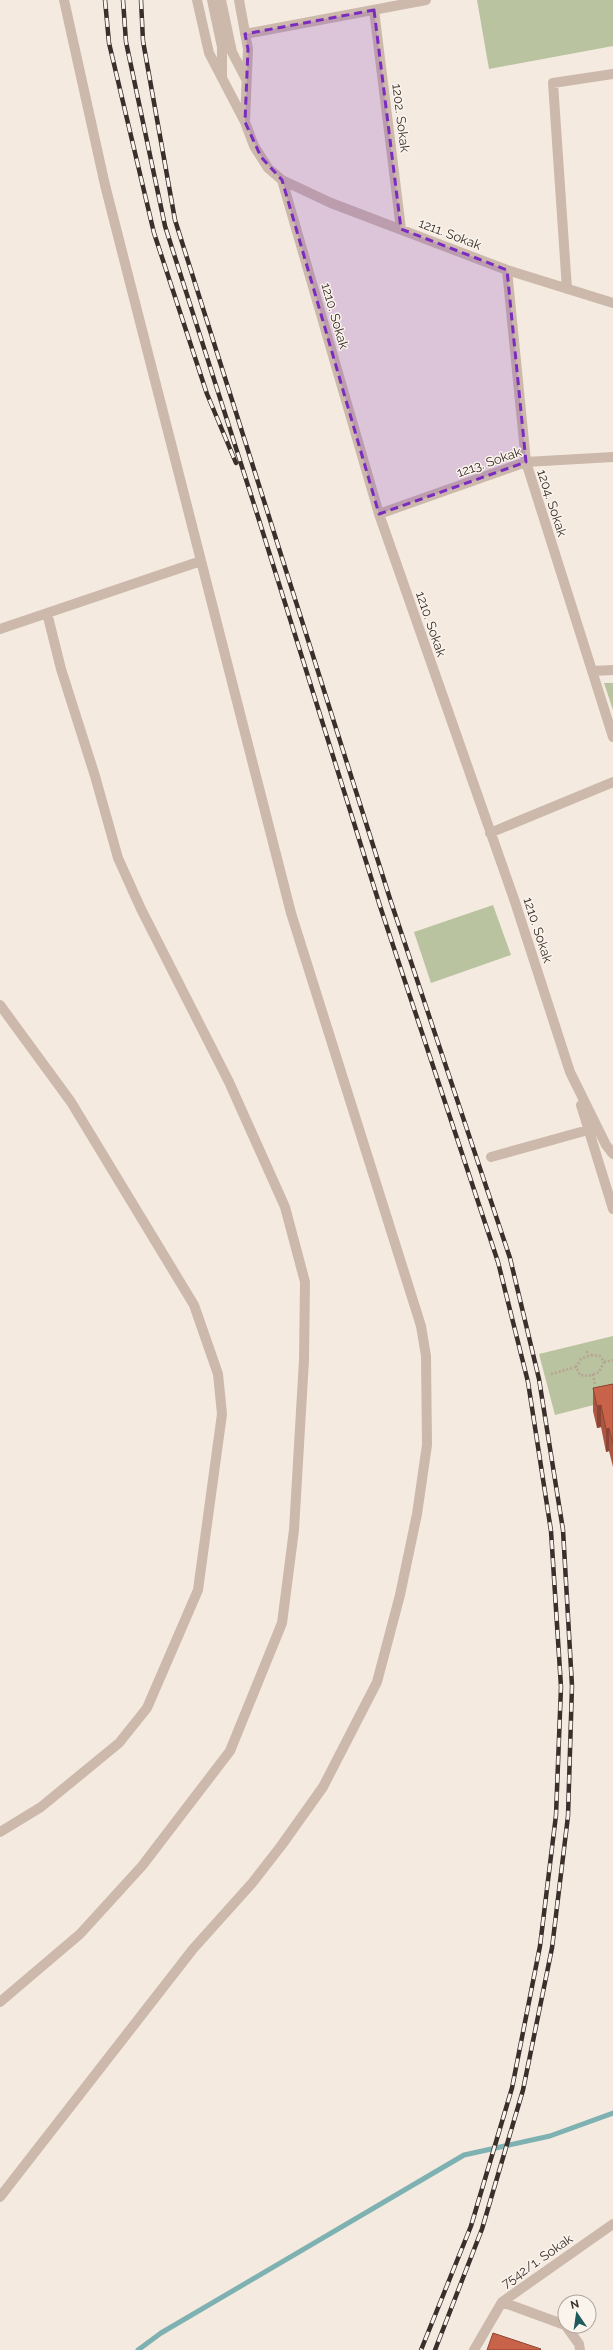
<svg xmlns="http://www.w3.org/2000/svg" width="613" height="2350" font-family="Raleway,sans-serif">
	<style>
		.green { fill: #b9c39f }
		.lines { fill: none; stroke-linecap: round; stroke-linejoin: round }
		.stream { stroke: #7eb1b1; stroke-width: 5 }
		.path { stroke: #b8a395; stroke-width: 2.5; stroke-dasharray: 2 2; stroke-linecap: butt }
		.minor { stroke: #ccb9ab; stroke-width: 10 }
		.rail-casing { stroke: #3a2f2a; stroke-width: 4.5 }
		.rail { stroke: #fbf4ed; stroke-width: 3; stroke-dasharray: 9; stroke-linecap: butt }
		.wall { fill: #ac5540 }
		.shaded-wall { fill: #8c4534 }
		.building { fill: #c8634a; stroke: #8c4534 }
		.marked { fill: #7b2cbf; fill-opacity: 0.2; stroke: #7b2cbf; stroke-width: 3; stroke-dasharray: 8 5; stroke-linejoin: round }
		.labels { text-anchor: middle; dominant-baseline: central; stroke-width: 3; stroke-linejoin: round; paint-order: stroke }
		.street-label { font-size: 13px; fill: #3a2f2a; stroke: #fbf4ed }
	</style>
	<rect width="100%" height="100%" fill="#f4eae0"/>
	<path class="green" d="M477 0H613V46L489 69Z
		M604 683H613V710Z
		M493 905 511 955 431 983 414 932Z
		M613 1336V1400L555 1415 539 1354Z"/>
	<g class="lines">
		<path class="stream" d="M138 2350 161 2333 464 2155 550 2136 613 2113"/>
		<path class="path" d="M587 1351 588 1356
			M591 1355 600 1356 604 1362 599 1372 589 1376 580 1375 576 1367 581 1359Z
			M604 1362 613 1360
			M551 1374 576 1367
			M593 1374 595 1385"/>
		<path class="minor" d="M197 0 209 53 245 122 254 146 268 168 282 180 331 203 507 270 613 303
			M212 0 222 47V78
			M221 0 232 52 246 79
			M239 0 248 49 245 121
			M374 10 401 229
			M245 34 426 0
			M282 180 379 514 515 902 570 1072 606 1145 613 1154
			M507 270 526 462 613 737
			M567 289 553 83 613 74
			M379 514 526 462 613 457
			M0 629 201 561
			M592 671 613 670
			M490 833 613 782
			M0 1005 71 1102 194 1305 218 1374 222 1414 198 1590 147 1708 119 1743 41 1807 0 1832
			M581 1105 613 1209
			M491 1157 588 1130
			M0 2002 80 1934 142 1866 230 1751 282 1623 294 1530 304 1360 305 1282 285 1207 229 1082 141 909 118 858 95 776 61 669 47 613
			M0 2197 193 1949 253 1882 281 1846 323 1787 377 1682 400 1595 417 1514 427 1445 426 1356 421 1326 291 913 105 185 64 0
			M502 2302 565 2325
			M566 2326 579 2344 580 2350
			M474 2350 502 2302 613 2224"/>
		<g class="rail-casing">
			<path id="rail" d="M105 0 109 43 154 233 207 394 236 463
				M123 0 126 42 165 226 259 520 380 906 498 1262 528 1382 551 1531 561 1687 556 1815 540 1946 512 2088 471 2226 421 2350
				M141 0 143 41 175 220 391 902 510 1258 539 1379 563 1530 572 1686 568 1816 552 1948 523 2090 482 2229 435 2350"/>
		</g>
		<use href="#rail" class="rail"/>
	</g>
	<path class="wall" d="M613 1384V1467L609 1451 606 1452 601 1427 597 1428 593 1411V1388Z"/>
	<path class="shaded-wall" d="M601 1405V1427L597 1428V1406Z
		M609 1428V1451L606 1452V1429Z"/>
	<path class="building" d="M613 1384V1444L609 1428 606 1429 601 1405 597 1406 593 1388Z
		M493 2333 541 2349 540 2350H487Z"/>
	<path class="marked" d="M374 10 401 229 507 270 526 462 379 514 282 180 261 157 245 122 248 49 245 34Z"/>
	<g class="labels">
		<g class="street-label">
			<text transform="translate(401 118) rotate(83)">1202. Sokak</text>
			<text transform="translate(450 234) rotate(21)">1211. Sokak</text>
			<text transform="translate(335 316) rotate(74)">1210. Sokak</text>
			<text transform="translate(489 462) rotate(-19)">1213. Sokak</text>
			<text transform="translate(552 503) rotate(72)">1204. Sokak</text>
			<text transform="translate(431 624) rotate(71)">1210. Sokak</text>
			<text transform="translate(538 930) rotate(72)">1210. Sokak</text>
			<text transform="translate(537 2261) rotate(-35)">7542/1. Sokak</text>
		</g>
	</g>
	<g transform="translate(577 2314) rotate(347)"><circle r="19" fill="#fbf4ed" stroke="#aea59f"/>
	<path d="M0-3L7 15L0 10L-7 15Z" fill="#1f5b5d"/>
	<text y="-6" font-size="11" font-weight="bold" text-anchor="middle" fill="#3a2f2a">N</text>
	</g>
</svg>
